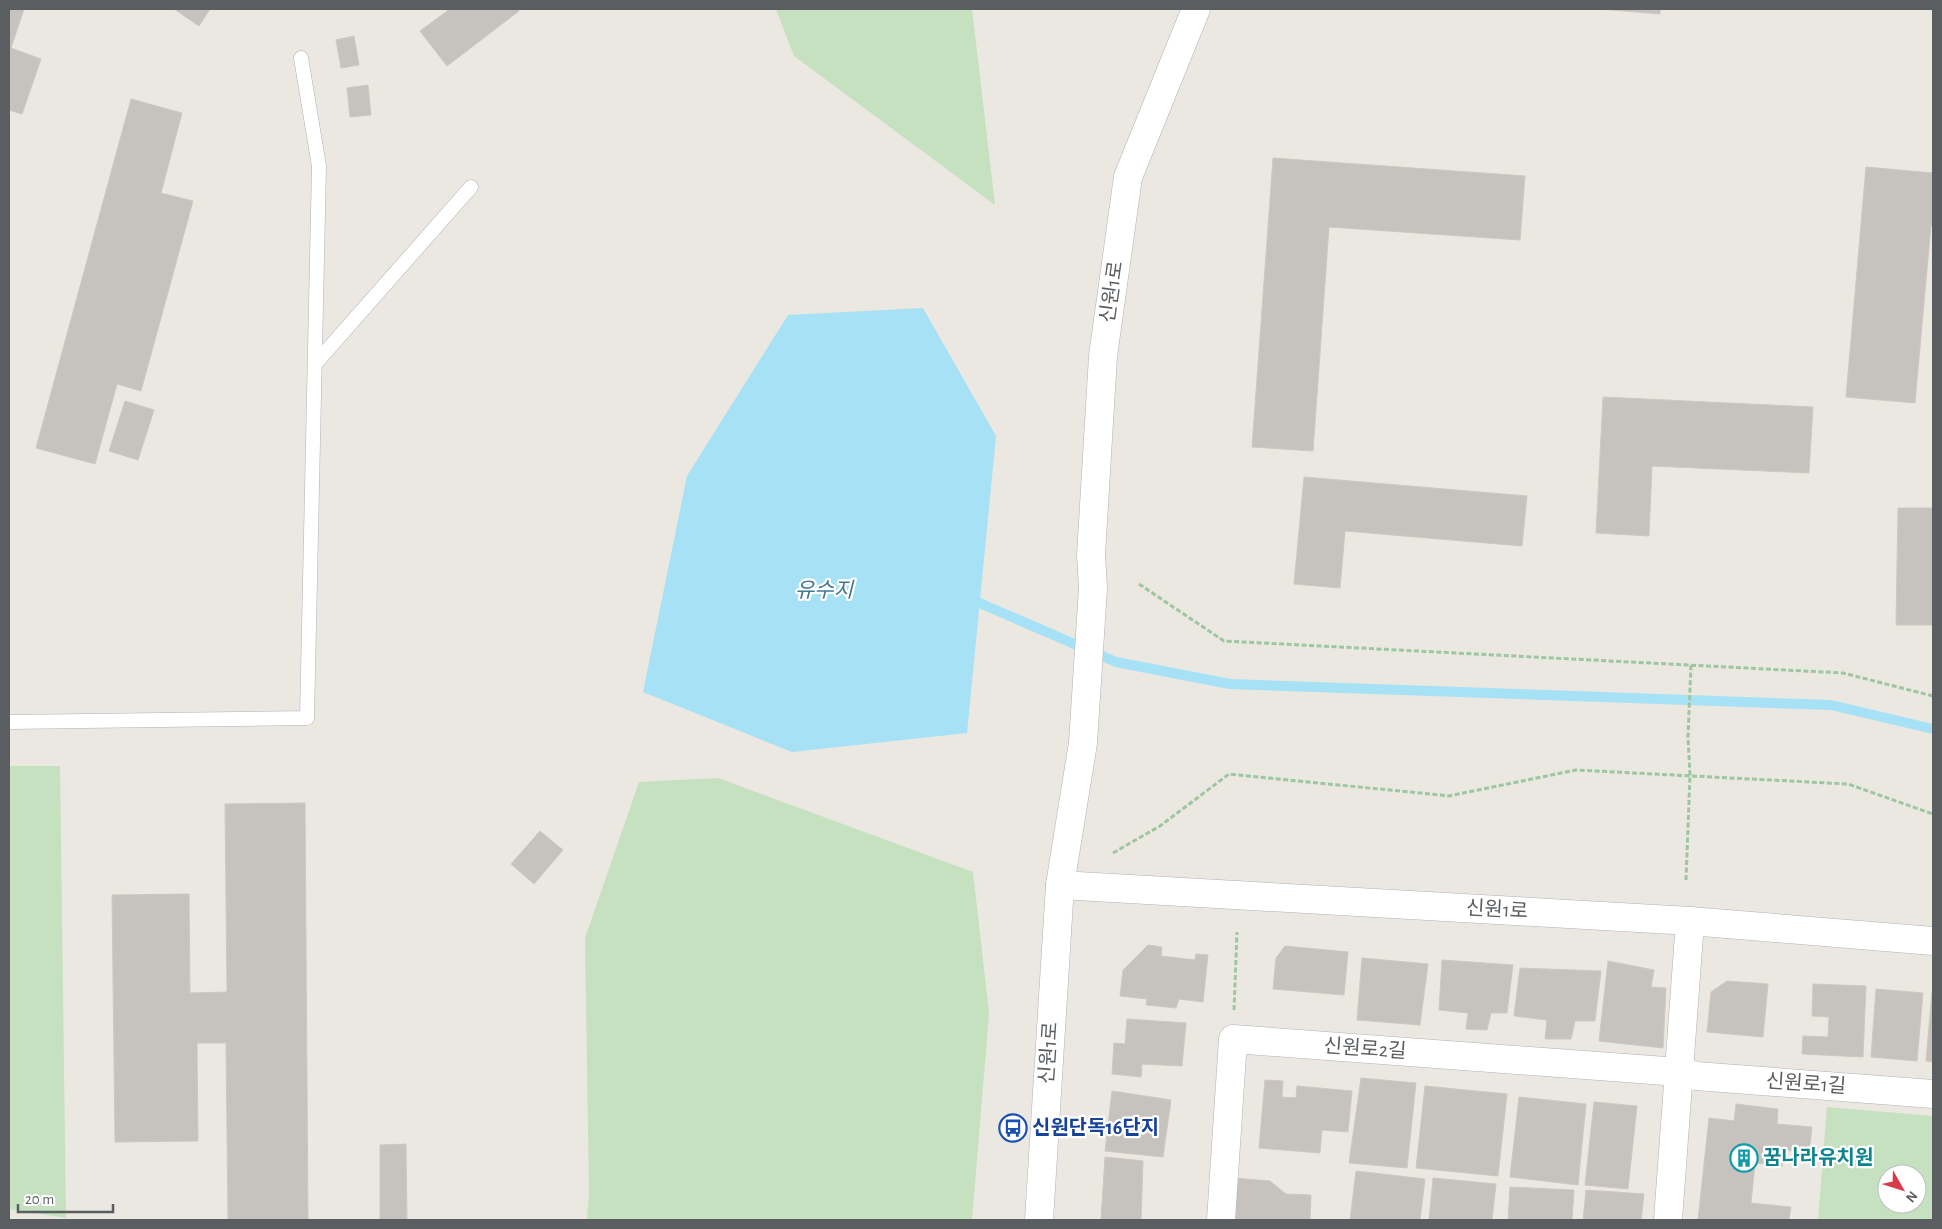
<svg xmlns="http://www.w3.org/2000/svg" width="1942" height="1229" font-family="'Alegreya Sans','Noto Sans KR',sans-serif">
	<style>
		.green { fill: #c5e1c0; fill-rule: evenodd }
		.water { fill: #a6e1f6 }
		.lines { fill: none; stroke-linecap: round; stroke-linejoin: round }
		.stream { stroke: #a6e1f6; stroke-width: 10 }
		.building { fill: #c6c2be; stroke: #cfc8c0 }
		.service-casing { stroke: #afb3b6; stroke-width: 15 }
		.minor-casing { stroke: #afb3b6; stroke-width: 29 }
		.tertiary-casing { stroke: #afb3b6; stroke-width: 29 }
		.path { stroke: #9dc6a1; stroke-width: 3; stroke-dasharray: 5 2.5; stroke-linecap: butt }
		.service { stroke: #fff; stroke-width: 14 }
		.minor { stroke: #fff; stroke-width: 28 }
		.tertiary { stroke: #fff; stroke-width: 28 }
		.labels { text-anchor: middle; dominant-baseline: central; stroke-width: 4.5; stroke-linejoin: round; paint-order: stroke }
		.street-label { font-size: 20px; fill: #5a5e61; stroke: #fff }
		.transit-label { font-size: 20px; font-weight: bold; fill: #164399; stroke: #fff; text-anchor: start }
		.culture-label { font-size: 20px; font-weight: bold; fill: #0d838f; stroke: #fff; text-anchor: start }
		.water-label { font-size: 21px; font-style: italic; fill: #417895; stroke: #fff }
	</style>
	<rect width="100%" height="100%" fill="#ebe7e1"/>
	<path class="green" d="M776 9H972L995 205 794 56Z
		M9 766H60L66 1218 9 1209Z
		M718 778 973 872 989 1013 972 1220H587L589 1193 585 938 639 782Z
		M1827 1107 1933 1116V1220H1818ZM1887 1174H1917V1204H1887Z"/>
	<path class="water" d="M923 308 996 436 967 733 792 752 643 692 687 476 788 315Z"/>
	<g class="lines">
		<path class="stream" d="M968 598 1116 662 1230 684 1831 705 1933 729"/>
	</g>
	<path class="building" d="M9 9H24L11 48 41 59 22 114 9 110Z
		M174 9H210L199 26Z
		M450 9H517L519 11 447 66 420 31Z
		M1600 9H1660V14Z
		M354 36 359 65 341 68 336 40Z
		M368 85 371 115 350 117 347 88Z
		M131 99 182 113 161 193 193 201 141 391 117 384 95 464 36 448Z
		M1273 158 1525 176 1520 240 1329 227 1313 451 1252 447Z
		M1866 167 1933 173V226L1931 225 1915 403 1846 397Z
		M1603 397 1813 407 1809 473 1652 466 1649 536 1596 533Z
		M125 401 154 410 138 460 109 451Z
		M1304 477 1527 496 1522 546 1345 531 1340 588 1294 584Z
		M1898 508H1933V625H1896Z
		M305 803 308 1220H228L226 1043H197L198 1141 115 1142 112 895 189 894 190 993 227 992 225 804Z
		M540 831 563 850 534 884 511 864Z
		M1148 945 1162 947 1161 956 1195 960 1196 954 1208 955 1203 1002 1179 999 1176 1008 1146 1005 1147 999 1120 996 1123 970Z
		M1285 946 1348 952 1344 995 1273 989 1276 958Z
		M1362 958 1428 964 1420 1025 1357 1020Z
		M1442 960 1513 965 1507 1013H1491L1487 1030 1466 1029 1468 1013 1439 1010Z
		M1608 961 1654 970 1651 987 1666 988 1663 1048 1599 1041Z
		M1520 968 1601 971 1595 1021H1575L1571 1039H1545L1547 1020 1514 1016Z
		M1727 981 1768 984 1763 1037 1707 1032 1711 992Z
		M1813 984 1866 986 1863 1057 1802 1054 1803 1036 1828 1037 1829 1017 1812 1016Z
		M1876 989 1923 993 1917 1061 1871 1057Z
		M1932 992H1933V1062L1926 1061Z
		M1127 1019 1186 1023 1182 1066 1142 1064 1141 1077 1112 1074 1114 1043 1125 1044Z
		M1361 1078 1416 1083 1407 1168 1349 1163Z
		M1265 1080 1283 1081 1282 1097 1296 1098 1297 1086 1352 1091 1348 1132 1322 1130 1320 1153 1259 1148Z
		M1425 1086 1507 1094 1498 1176 1416 1168Z
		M1112 1091 1171 1100 1163 1157 1105 1151Z
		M1519 1097 1586 1104 1578 1185 1510 1177Z
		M1594 1102 1637 1106 1628 1189 1585 1185Z
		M1736 1104 1778 1109 1777 1124 1812 1127 1809 1153 1784 1150 1782 1166 1755 1163 1751 1203 1791 1207 1789 1220H1698L1709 1118 1734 1121Z
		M406 1144 407 1220H380V1145Z
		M1105 1157 1143 1161 1141 1220H1101Z
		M1356 1171 1425 1179 1420 1220H1350Z
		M1233 1178 1270 1181 1286 1194 1311 1195 1310 1220H1229Z
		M1433 1178 1496 1184 1492 1220H1429Z
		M1510 1187 1574 1190 1572 1220H1508Z
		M1586 1190 1644 1194 1641 1220H1583Z"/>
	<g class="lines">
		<g class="service-casing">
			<path id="service" d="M315 364 471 187
				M9 722 307 718 319 166 301 58"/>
		</g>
		<g class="minor-casing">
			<path id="minor" d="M1060 885 1690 921 1933 941
				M1221 1220 1233 1039 1679 1072 1696 1076 1933 1094
				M1668 1220 1690 921"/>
		</g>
		<g class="tertiary-casing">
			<path id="tertiary" d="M1039 1220 1060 885 1083 743 1093 588 1091 555 1103 356 1128 177 1196 9"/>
		</g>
		<path class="path" d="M1139 584 1224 641 1843 673 1933 696
			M1113 853 1160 826 1229 774 1449 796 1576 770 1848 784 1933 814
			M1686 880 1690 775 1688 737 1691 665
			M1234 1010 1237 932"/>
		<use href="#service" class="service"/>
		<use href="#minor" class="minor"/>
		<use href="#tertiary" class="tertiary"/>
	</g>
	<defs>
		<g id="bus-ring" transform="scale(1.4375)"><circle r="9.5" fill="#fff" stroke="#1a4fb4" stroke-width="1.5"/><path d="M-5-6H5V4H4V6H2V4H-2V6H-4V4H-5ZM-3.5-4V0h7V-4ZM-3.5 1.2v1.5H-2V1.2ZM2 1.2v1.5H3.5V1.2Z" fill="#1a4fb4"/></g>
		<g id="building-ring" transform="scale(1.4375)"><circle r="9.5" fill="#fff" stroke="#0f9aa8" stroke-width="1.5"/><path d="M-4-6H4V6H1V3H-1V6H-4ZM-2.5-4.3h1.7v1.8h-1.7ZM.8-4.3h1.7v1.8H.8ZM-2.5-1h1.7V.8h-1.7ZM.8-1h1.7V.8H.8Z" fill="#0f9aa8"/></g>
	</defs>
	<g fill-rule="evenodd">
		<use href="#bus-ring" x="1013" y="1128"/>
		<use href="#building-ring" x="1744" y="1158"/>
	</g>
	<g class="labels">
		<g class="street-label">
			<text transform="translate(1112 292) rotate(-82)">신원1로</text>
			<text transform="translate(1497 910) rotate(3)">신원1로</text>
			<text transform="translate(1365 1049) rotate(4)">신원로2길</text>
			<text transform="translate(1049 1053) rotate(-86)">신원1로</text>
			<text transform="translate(1806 1084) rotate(4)">신원로1길</text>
		</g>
		<g class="transit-label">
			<text x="1032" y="1128">신원단독16단지</text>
		</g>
		<g class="culture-label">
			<text x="1763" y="1158">꿈나라유치원</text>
		</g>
		<g class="water-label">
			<text x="824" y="590">유수지</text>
		</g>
	</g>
	<rect width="1942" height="1229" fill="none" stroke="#5a5e61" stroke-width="20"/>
	<g transform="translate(1902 1189) rotate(129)"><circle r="24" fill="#ffffff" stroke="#bdbfc0"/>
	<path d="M0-4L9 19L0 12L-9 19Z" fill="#d73b4a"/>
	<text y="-8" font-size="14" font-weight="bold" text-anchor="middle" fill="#5a5e61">N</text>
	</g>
	<path d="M18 1204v8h95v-8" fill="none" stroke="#5a5e61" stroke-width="2.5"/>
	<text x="25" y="1204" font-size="15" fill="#5a5e61" stroke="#ffffff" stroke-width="4" paint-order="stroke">20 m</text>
</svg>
